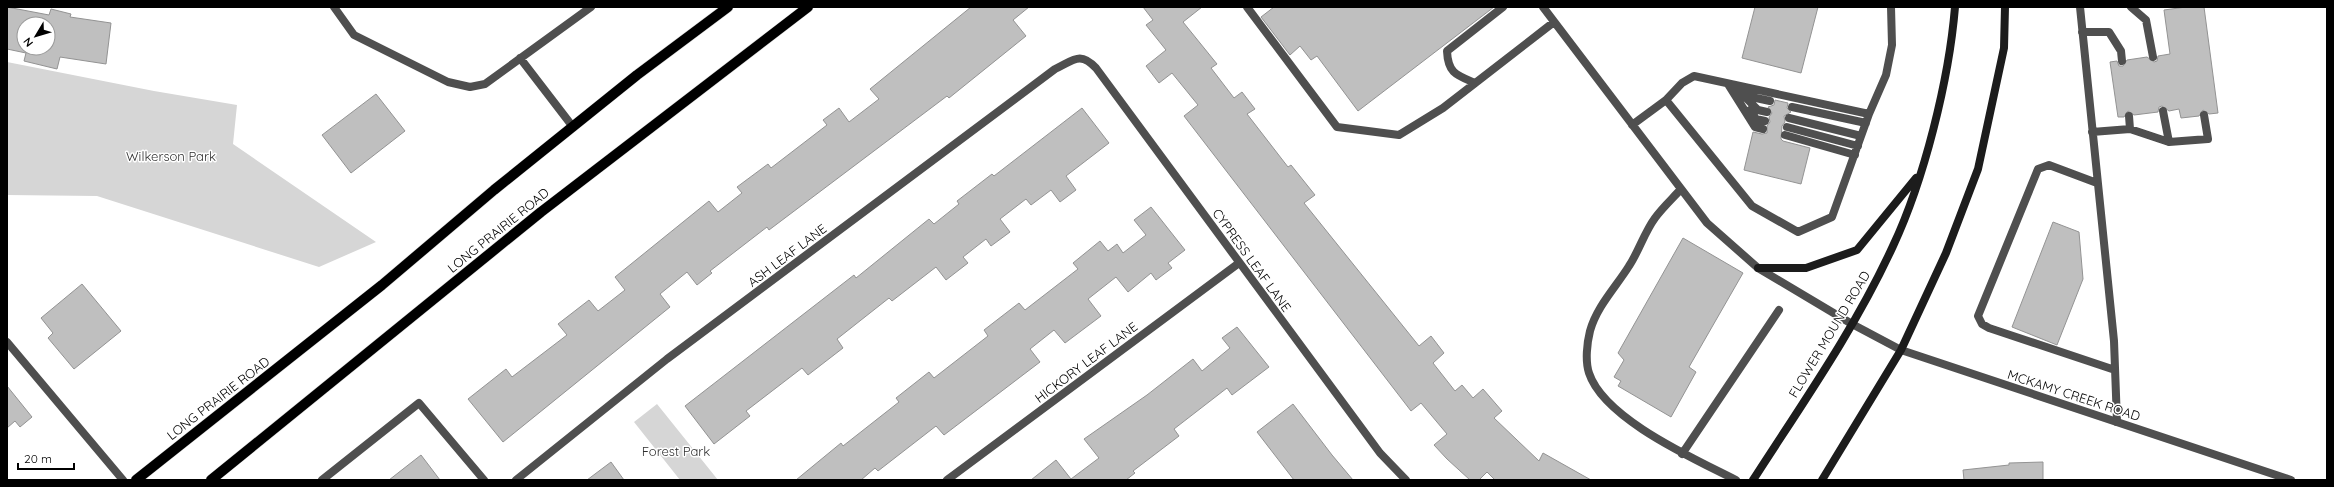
<svg xmlns="http://www.w3.org/2000/svg" width="2334" height="487" font-family="Quicksand,sans-serif">
	<style>
		.green { fill: #d6d6d6 }
		.building { fill: #bfbfbf; stroke: #939393; fill-rule: evenodd }
		.lines { fill: none; stroke-linecap: round; stroke-linejoin: round }
		.primary-casing { stroke: #dbdbdb; stroke-width: 11 }
		.service { stroke: #4f4f4f; stroke-width: 8 }
		.minor { stroke: #4f4f4f; stroke-width: 8 }
		.tertiary { stroke: #4f4f4f; stroke-width: 8 }
		.secondary { stroke: #1c1c1c; stroke-width: 8 }
		.primary { stroke: #000; stroke-width: 10 }
		.labels { text-anchor: middle; dominant-baseline: central; stroke-width: 3; stroke-linejoin: round; paint-order: stroke }
		.park-label { font-size: 13px; fill: #2d2d2d; stroke: #fff }
		.street-label { font-size: 13px; fill: #000; stroke: #fff }
	</style>
	<rect width="100%" height="100%" fill="#fff"/>
	<path class="green" d="M7 62 154 91 237 105 233 144 376 242 319 267 97 196 7 195Z
		M657 404 718 480H680L634 422Z"/>
	<path class="building" d="M7 7 49 15 51 9 71 14 70 17 111 23 106 64 60 57 57 69 24 61 26 53 7 49ZM24 24H48V48H24Z
		M971 7H1029L1013 20 1026 36 949 98 947 96 769 230 767 227 710 271 712 273 697 285 687 272 660 294 670 307 503 442 468 399 506 369 512 377 567 335 558 324 589 300 598 311 625 290 615 277 709 201 718 212 742 193 737 187 768 164 771 168 827 125 823 120 839 108 849 122 879 99 870 89Z
		M1143 7H1202L1183 22 1217 64 1211 68 1234 98 1242 92 1255 109 1247 114 1288 167 1291 165 1315 195 1304 203 1419 346 1431 336 1444 353 1433 363 1455 391 1462 385 1473 398 1483 389 1502 411 1494 418 1539 461 1543 453 1591 480H1495L1487 472 1479 480H1470L1447 459 1434 445 1447 434 1421 403 1411 411 1184 116 1198 105 1172 73 1159 83 1146 66 1166 50 1146 25 1153 20Z
		M1274 7H1494L1358 111 1317 56 1311 60 1300 46 1290 55 1261 17Z
		M1755 7H1818L1801 73 1742 58Z
		M2186 7H2204L2218 113 2209 114 2203 110 2199 116 2181 118 2179 109 2169 111 2162 106 2159 107 2158 112 2134 115 2128 111 2124 117H2118L2110 62 2117 61 2119 66H2123L2127 60 2147 57 2154 62 2157 61 2158 56 2170 54 2164 10Z
		M376 94 405 131 351 173 322 135Z
		M1775 100 1788 103 1787 108 1791 112 1784 116 1785 122 1782 126 1781 139 1783 141 1810 148 1801 184 1744 170 1753 132 1762 134 1767 133V126L1770 122 1769 117 1772 113 1768 107 1774 105Z
		M1082 108 1109 143 1066 176 1076 190 1060 202 1051 190 1031 205 1026 199 1000 219 1010 232 991 246 986 239 963 257 968 263 946 280 936 267 892 301 889 298 837 339 843 348 808 375 802 368 746 411 750 416 714 444 685 406 854 275 856 278 929 219 934 224 959 204 957 201 992 174 994 176Z
		M1151 207 1185 250 1168 263 1172 268 1156 280 1151 273 1128 292 1116 277 1088 299 1101 316 1065 343 1054 330 1030 349 1040 362 944 435 936 426 878 471 875 468 861 480H796L841 443 843 446 899 402 896 398 929 372 934 378 988 336 984 330 1019 303 1025 310 1078 269 1073 263 1100 241 1108 251 1117 244 1123 253 1146 235 1134 220Z
		M2053 222 2079 232 2083 279 2057 345 2012 327Z
		M1683 238 1743 273 1689 367 1696 372 1671 417 1618 386 1621 381 1614 377 1624 360 1618 353Z
		M82 284 121 331 74 369 48 338 53 333 41 318Z
		M1237 327 1269 367 1232 395 1227 388 1174 429 1179 436 1133 471 1135 473 1126 480H1031L1056 460 1071 479 1099 458 1084 439 1147 395 1193 359 1202 371 1230 348 1222 338Z
		M7 386 32 417 20 427 15 421 7 428Z
		M1293 404 1332 455 1353 480H1294L1257 432Z
		M421 455 440 480H389Z
		M611 462 624 480H587Z
		M2043 462V480H1964L1963 470 2009 465V463Z"/>
	<g class="lines">
		<g class="primary-casing">
			<path id="primary" d="M136 480 382 285 494 190 637 75 728 7
				M211 480 541 212 808 7"/>
		</g>
		<path class="service" d="M334 7 354 35 448 82 470 87 485 84 591 7
			M1247 7 1337 127 1399 135 1443 108 1554 22
			M1543 7 1707 223 1758 268 1852 324
			M2080 7 2114 341 2117 422
			M2131 7 2146 20 2153 57
			M2082 32H2109L2121 51 2122 61
			M520 58 573 127
			M1475 83C1456 75 1448 73 1447 51L1503 7
			M1728 84 1755 127 1763 129
			M1733 85 1758 110 1767 112
			M1743 87 1756 98 1770 101
			M1666 100 1682 83 1694 76 1869 114
			M1792 107 1866 123
			M1750 110 1756 119 1765 121
			M2163 111 2169 142
			M2129 116 2130 129
			M1789 118 1861 136
			M1632 125 1666 100 1752 206 1798 232 1832 217 1869 114 1886 75 1892 45 1891 7
			M1787 127 1858 146
			M2092 132 2130 129 2169 142 2208 139 2204 115
			M1785 135 1855 155
			M2097 183 2049 165 2038 169 1978 316 1982 324 1989 328 2115 370
			M1681 189C1673 198 1662 208 1655 218 1644 233 1639 251 1629 266 1616 287 1597 306 1590 331 1587 343 1585 361 1589 373 1604 419 1695 459 1736 480
			M7 342 123 480
			M1682 454 1779 310"/>
		<path class="minor" d="M322 480 419 403 484 480
			M516 480 667 359 1055 69C1074 60 1080 51 1096 68L1380 453 1406 480
			M947 480 1239 263"/>
		<path class="tertiary" d="M1852 324 1901 350 2291 480"/>
		<path class="secondary" d="M1758 268H1806L1857 250 1916 178
			M1753 480C1802 404 1855 329 1893 246 1924 180 1949 80 1955 7
			M1822 480 1901 350 1946 253 1978 169 2004 48 2005 7"/>
		<use href="#primary" class="primary"/>
	</g>
	<g class="labels">
		<g class="park-label">
			<text x="171" y="156">Wilkerson Park</text>
			<text x="676" y="451">Forest Park</text>
		</g>
		<g class="street-label">
			<text transform="translate(498 230) rotate(-39)">LONG PRAIRIE ROAD</text>
			<text transform="translate(787 255) rotate(-37)">ASH LEAF LANE</text>
			<text transform="translate(1252 260) rotate(54)">CYPRESS LEAF LANE</text>
			<text transform="translate(1829 334) rotate(-59)">FLOWER MOUND ROAD</text>
			<text transform="translate(1086 362) rotate(-37)">HICKORY LEAF LANE</text>
			<text transform="translate(2074 395) rotate(18)">MCKAMY CREEK ROAD</text>
			<text transform="translate(218 398) rotate(-38)">LONG PRAIRIE ROAD</text>
		</g>
	</g>
	<rect width="2334" height="487" fill="none" stroke="#000000" stroke-width="16"/>
	<g transform="translate(36 36) rotate(232)"><circle r="19" fill="#ffffff" stroke="#999999"/>
	<path d="M0-3L7 15L0 10L-7 15Z" fill="#000000"/>
	<text y="-6" font-size="11" font-weight="bold" text-anchor="middle" fill="#000000">N</text>
	</g>
	<path d="M18 463v6h56v-6" fill="none" stroke="#000000" stroke-width="2"/>
	<text x="24" y="463" font-size="12" fill="#000000" stroke="#ffffff" stroke-width="3" paint-order="stroke">20 m</text>
</svg>
